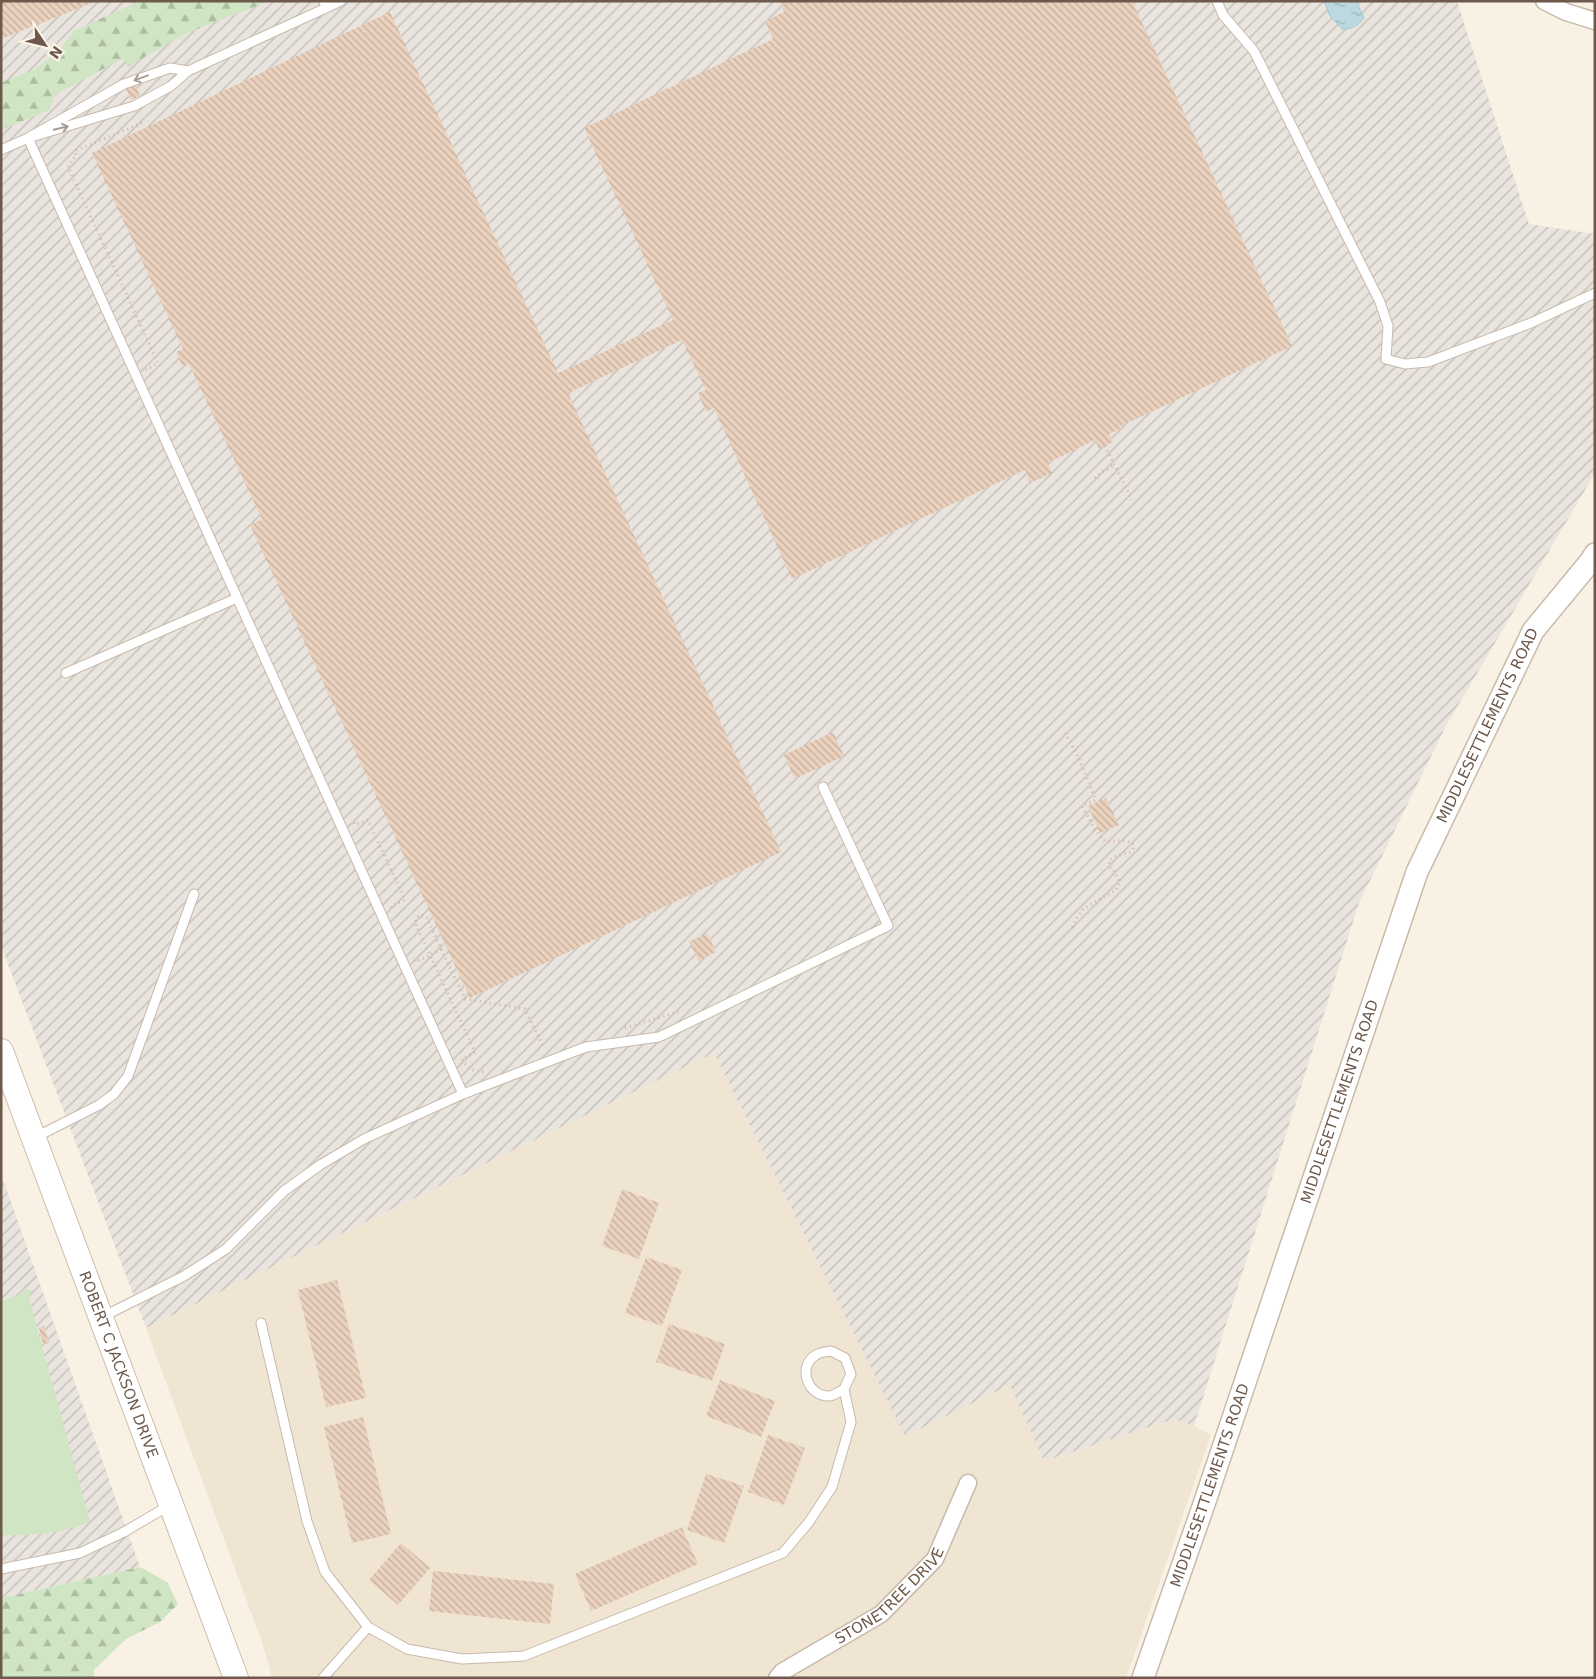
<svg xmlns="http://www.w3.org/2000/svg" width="1596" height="1679" font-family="'DejaVu Sans',sans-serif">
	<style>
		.residential { fill: #f0e4d3 }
		.industrial { fill: url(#industrial-furrows) }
		.green { fill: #d0e5c4 }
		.forest { fill: url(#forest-firs) }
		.water { fill: url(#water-ripples); stroke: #a2c7d1 }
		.building { fill: url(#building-back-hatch) }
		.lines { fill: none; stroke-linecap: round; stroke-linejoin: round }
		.service-casing { stroke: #c8baab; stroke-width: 11 }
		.minor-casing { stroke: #c8baab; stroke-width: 19 }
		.tertiary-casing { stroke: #c8baab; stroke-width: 24 }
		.secondary-casing { stroke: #cebcac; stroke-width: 26 }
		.path { stroke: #d0b6a2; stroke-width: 3; stroke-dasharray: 1 4; stroke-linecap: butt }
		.service { stroke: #fff; stroke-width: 9 }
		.minor { stroke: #fff; stroke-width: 16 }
		.tertiary { stroke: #fff; stroke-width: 21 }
		.secondary { stroke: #fff; stroke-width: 24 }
		.oneway { stroke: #a89c94 }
		.labels { text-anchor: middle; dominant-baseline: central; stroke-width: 4; stroke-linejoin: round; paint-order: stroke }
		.street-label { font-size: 15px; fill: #6e5a4c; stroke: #fdf6e9 }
	</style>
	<defs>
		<pattern id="industrial-furrows" width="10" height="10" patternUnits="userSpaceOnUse" patternTransform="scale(1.25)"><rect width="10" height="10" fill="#e9e4de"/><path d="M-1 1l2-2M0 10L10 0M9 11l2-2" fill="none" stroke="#c1bcb6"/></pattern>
		<pattern id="forest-firs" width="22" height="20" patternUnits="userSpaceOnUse" patternTransform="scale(1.25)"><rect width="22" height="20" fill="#d0e5c4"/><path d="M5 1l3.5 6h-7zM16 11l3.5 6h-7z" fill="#adbda1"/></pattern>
		<pattern id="water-ripples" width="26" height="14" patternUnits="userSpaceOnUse" patternTransform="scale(1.25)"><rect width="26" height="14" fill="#bbd9e0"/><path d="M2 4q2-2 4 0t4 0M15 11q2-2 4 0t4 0" fill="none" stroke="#9cb3b8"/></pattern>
		<pattern id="building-back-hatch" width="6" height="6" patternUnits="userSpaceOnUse" patternTransform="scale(1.25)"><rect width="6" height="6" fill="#ebd2be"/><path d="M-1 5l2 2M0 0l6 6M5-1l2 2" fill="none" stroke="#c3ad9d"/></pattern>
	</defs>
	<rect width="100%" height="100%" fill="#f9f2e4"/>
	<path class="residential" d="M714 1053 905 1435 1011 1385 1044 1461 1174 1419 1194 1426 1211 1435 1126 1678H272L263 1645 146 1328Z"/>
	<path class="industrial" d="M1 1H1457L1529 224 1595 234V473L1446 726 1359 903 1194 1426 1174 1419 1044 1461 1010 1385 905 1436 714 1053 146 1328 1 946Z
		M1 1174 140 1567 1 1598Z"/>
	<path class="green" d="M25 1288 32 1291 29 1298 90 1522C62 1533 34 1536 4 1535H1V1301L22 1294Z"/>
	<path class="forest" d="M140 1H269L185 34 127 67 124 58 56 94 49 110 1 130V83L35 69 60 50 73 31Z
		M140 1567 167 1582 178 1604 160 1622 126 1639 94 1670V1678H1V1598Z"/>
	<path class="water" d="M1324 1H1356L1364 18C1358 26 1352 29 1342 29L1330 16Z"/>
	<path class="building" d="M1 1H97L1 39Z
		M780 1H1132L1292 346 1121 426 1122 428 1109 434 1113 442 1099 449 1095 440 1048 463 1052 473 1030 483 1025 470 792 579 714 408 706 412 698 393 706 390 682 340 568 393 781 852 470 998 250 525 262 519 189 364 183 367 176 352 183 349 92 153 390 12 558 373 673 320 584 128 773 39 765 21 784 12Z
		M136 85 140 96 131 100 126 89Z
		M833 732 844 756 795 779 784 755Z
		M1106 798 1119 825 1100 833 1088 806Z
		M707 933 716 952 699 961 689 942Z
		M622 1189 659 1203 639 1259 602 1246Z
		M646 1257 682 1270 662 1326 625 1313Z
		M337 1280 366 1398 326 1407 298 1290Z
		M669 1324 725 1344 712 1381 656 1362Z
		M44 1326 49 1343 43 1344 39 1328Z
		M720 1380 775 1401 761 1437 706 1416Z
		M363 1417 391 1534 352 1543 324 1427Z
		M768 1435 805 1448 784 1505 748 1492Z
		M706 1474 744 1486 724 1543 687 1530Z
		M682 1527 698 1564 591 1611 575 1574Z
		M401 1543 430 1568 398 1605 369 1580Z
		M433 1571 554 1584 550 1624 429 1611Z"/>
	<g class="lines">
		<g class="service-casing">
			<path id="service" d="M324 1 326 8 341 1
				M1217 1 1223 15 1254 51 1380 302 1388 326 1386 359 1405 364 1428 362 1531 323 1595 293
				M188 71 170 68 124 84 28 138 134 106 171 86 188 71 326 8
				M1 150 28 138 463 1094
				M66 673 237 598
				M34 1138 99 1105 114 1094 128 1076 194 894
				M102 1317 184 1276 226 1249 284 1191 320 1165 364 1139 463 1094 586 1047 659 1037 888 926 823 787
				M261 1323 307 1521 325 1572 368 1627 407 1649 462 1659 524 1656 783 1553 809 1522 832 1487 851 1422 844 1389 851 1374 845 1358 831 1351C826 1352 820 1352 816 1355 797 1366 807 1397 830 1396 835 1395 840 1391 844 1389
				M1 1569 80 1553 124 1532 170 1505
				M323 1678 368 1627"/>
		</g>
		<g class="minor-casing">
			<g id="minor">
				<path d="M1544 1 1566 12 1595 21"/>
				<path id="s1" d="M777 1678 782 1672 881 1614 935 1559 968 1483"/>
			</g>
		</g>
		<g class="tertiary-casing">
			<g id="tertiary">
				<path id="s2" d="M1143 1678 1203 1507 1417 872 1533 631 1590 562 1595 554"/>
			</g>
		</g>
		<g class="secondary-casing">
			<g id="secondary">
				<path id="s3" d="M1 1051 236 1678"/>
			</g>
		</g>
		<path class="path" d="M142 123 75 151 76 155 68 167 158 363 146 370
			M1105 446 1132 500
			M1095 478 1100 473 1115 465
			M1065 733 1077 754 1096 800 1082 806C1089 819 1095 832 1106 842 1117 841 1125 838 1134 845L1132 851C1124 855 1116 854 1109 861V866L1116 874 1120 882 1116 890 1083 909 1076 919 1072 928
			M354 823 355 825 368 820 405 900 391 906 393 909
			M441 949 430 955 415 923 416 918 420 915 427 918C439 945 452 972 465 999L525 1009 544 1048
			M415 960 416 962 430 955 475 1052 462 1059C469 1069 474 1073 486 1071
			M625 1028 681 1011"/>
		<use href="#service" class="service"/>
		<use href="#minor" class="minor"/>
		<use href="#tertiary" class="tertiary"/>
		<use href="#secondary" class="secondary"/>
	</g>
	<defs><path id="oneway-shaft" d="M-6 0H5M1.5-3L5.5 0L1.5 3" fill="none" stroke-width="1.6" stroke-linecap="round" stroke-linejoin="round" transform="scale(1.25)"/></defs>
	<g class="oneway">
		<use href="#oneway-shaft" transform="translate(141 78) rotate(160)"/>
		<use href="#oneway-shaft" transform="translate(61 128) rotate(-13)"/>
	</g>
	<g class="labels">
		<g class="street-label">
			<text stroke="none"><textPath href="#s2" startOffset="1014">MIDDLESETTLEMENTS ROAD</textPath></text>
			<text stroke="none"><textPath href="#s2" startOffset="609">MIDDLESETTLEMENTS ROAD</textPath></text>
			<text stroke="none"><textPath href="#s3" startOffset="335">ROBERT C JACKSON DRIVE</textPath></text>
			<text stroke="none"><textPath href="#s2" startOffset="204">MIDDLESETTLEMENTS ROAD</textPath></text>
			<text stroke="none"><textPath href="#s1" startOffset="141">STONETREE DRIVE</textPath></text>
		</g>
	</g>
	<rect width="1596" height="1679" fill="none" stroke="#6e5a4c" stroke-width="5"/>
	<g transform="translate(45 45) rotate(125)" stroke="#fdf6e9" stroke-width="4" paint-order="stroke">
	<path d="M0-4L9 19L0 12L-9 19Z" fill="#6e5a4c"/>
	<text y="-8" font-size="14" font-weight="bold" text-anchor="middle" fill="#6e5a4c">N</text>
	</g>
</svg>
